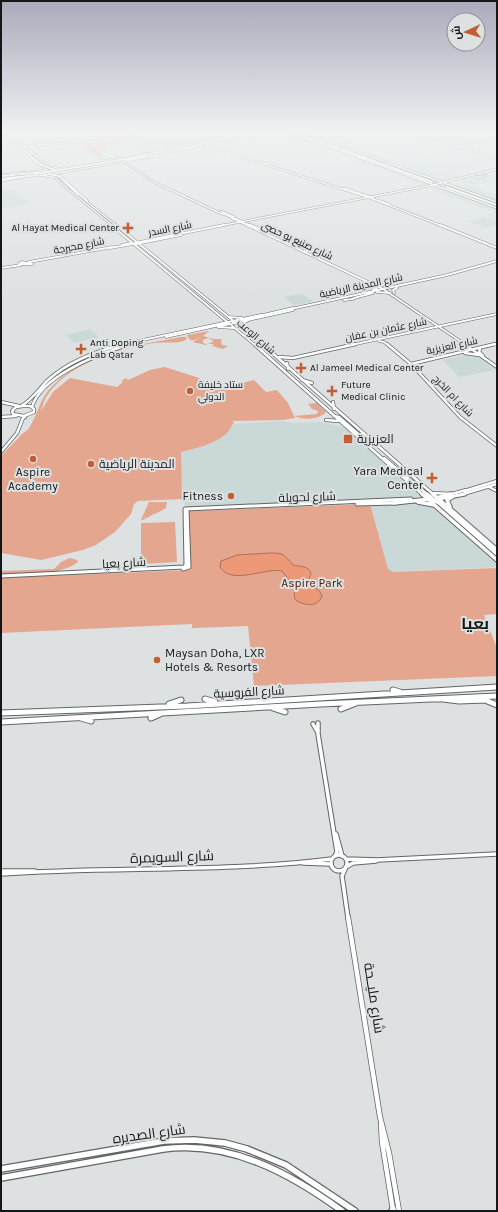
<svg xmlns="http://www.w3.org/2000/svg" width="498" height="1212" font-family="Karla,Cairo,sans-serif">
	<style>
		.built { fill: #cad8d8 }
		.green { fill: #e4a68e }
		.water { fill: #ed9977; stroke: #ac725a }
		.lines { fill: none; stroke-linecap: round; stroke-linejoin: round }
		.motorway-tunnel { stroke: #b5b8b9; stroke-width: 2; stroke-dasharray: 2 1; stroke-linecap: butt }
		.tertiary-far5-casing { stroke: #626666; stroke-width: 2.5 }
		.tertiary-far4-casing { stroke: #626666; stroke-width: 3 }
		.tertiary-far3-casing { stroke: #626666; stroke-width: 4 }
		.tertiary-far2-casing { stroke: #626666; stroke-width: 5 }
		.tertiary-far1-casing { stroke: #626666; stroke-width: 5.5 }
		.tertiary-casing { stroke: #626666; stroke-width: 6 }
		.secondary-far3-casing { stroke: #626666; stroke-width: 2.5 }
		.secondary-far2-casing { stroke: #626666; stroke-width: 3 }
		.secondary-far1-casing { stroke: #626666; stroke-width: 4 }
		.secondary-casing { stroke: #626666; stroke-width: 8 }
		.primary-far3-casing { stroke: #626666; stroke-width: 2.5 }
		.primary-far2-casing { stroke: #626666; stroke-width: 3 }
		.primary-far1-casing { stroke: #626666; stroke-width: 4 }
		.primary-casing { stroke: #626666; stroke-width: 5.5 }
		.trunk-far1-casing { stroke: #626666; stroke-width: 3 }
		.trunk-casing { stroke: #626666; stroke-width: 7 }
		.motorway-casing { stroke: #626666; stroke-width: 3 }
		.tertiary-far5 { stroke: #fff; stroke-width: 1.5 }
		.tertiary-far4 { stroke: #fff; stroke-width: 2 }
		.tertiary-far3 { stroke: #fff; stroke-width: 2.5 }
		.tertiary-far2 { stroke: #fff; stroke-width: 3 }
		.tertiary-far1 { stroke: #fff; stroke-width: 3.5 }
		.tertiary { stroke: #fff; stroke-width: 4.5 }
		.secondary-far3 { stroke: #fff; stroke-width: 1.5 }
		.secondary-far2 { stroke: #fff; stroke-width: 2 }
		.secondary-far1 { stroke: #fff; stroke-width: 2.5 }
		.secondary { stroke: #fff; stroke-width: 5.5 }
		.primary-far3 { stroke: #fff; stroke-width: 1.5 }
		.primary-far2 { stroke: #fff; stroke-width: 2 }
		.primary-far1 { stroke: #fff; stroke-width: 2.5 }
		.primary { stroke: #fff; stroke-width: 3.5 }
		.trunk-far1 { stroke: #fff; stroke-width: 2 }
		.trunk { stroke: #fff; stroke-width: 5 }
		.motorway { stroke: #fff; stroke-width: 2 }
		.trunk-bridge-casing { stroke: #626666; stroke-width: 3; stroke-linecap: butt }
		.trunk-bridge { stroke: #fff; stroke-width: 2 }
		.poi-dot { fill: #c45d31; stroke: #dde1e1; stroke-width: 1.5 }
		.labels { text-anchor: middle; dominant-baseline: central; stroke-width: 4; stroke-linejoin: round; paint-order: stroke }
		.far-poi-label { font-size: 10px; fill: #151617; stroke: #dde1e1; text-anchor: start }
		.far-street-label { font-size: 10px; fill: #151617; stroke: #dde1e1 }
		.poi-label { font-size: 12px; fill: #151617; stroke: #dde1e1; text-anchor: start }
		.street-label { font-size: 12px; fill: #151617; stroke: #dde1e1 }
		.park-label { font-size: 12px; fill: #4c1801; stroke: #dde1e1 }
		.near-street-label { font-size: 14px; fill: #151617; stroke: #dde1e1 }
		.district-label { font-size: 16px; font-weight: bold; fill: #151617; stroke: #dde1e1 }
	</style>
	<rect width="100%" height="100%" fill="#dde1e1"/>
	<path class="built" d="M171 131 197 142 143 154H140L131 147 159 141 156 139 160 138 155 133Z
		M273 131H284L335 149 327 151Z
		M301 131H313L399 162 391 163 323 139 324 137H318Z
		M408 148 429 155 459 148H466L497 157V161L451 173 421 163 459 177 442 181 395 165 409 160 404 158 415 155 400 150Z
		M340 151H343L428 183 422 186 334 153Z
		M497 173V180L474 186 461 181Z
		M456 184 461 186 466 184 497 195V201L453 185Z
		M440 187 497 208V219L486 215 494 212 429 189Z
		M12 189 15 190 30 203 1 209V190Z
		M483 216 497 221V224L486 228 468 222Z
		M301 294 313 301 312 302 294 305 284 297Z
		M90 329 99 337 75 343 66 335Z
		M470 354H475L495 370 459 377 443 360Z
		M283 421 292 423 322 422 347 428 396 474 418 491 420 496 415 498 185 507 181 479V452L204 446 218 439 229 432 231 425 233 424Z
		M429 503 497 563V567L393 572 388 569 370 505Z"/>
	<path class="green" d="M78 131H121L125 133 121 136 130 141 103 146 109 149 98 151 104 156 99 157 82 144 95 141 92 139H83Z
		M209 331 203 336 213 339H222V340L220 341H222L219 343 221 342 222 345 228 346 223 349 212 346 214 344H208L214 341 208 338 203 340V343L207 344 206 345 193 342 202 336 195 340H190L187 335Z
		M181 337H186L187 339C179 345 164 341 154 343 115 349 66 364 45 399 43 403 43 405 42 408 41 412 38 415 36 419L53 392 70 378 117 387 123 382 121 381 126 378 128 380 150 370 165 367 199 378 217 390 254 380 266 392 277 390 288 403 294 416 317 414 318 411 312 409 308 404 317 403 326 412C319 420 303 420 294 416L295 418 283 420 233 421 234 423C230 426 231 430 227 433 216 444 196 448 181 452L182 499 138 501 134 504 131 514 115 532 96 545 83 550 41 560 1 553V456C8 448 15 442 22 434 24 432 27 431 29 428 37 416 39 402 48 391 81 352 134 346 181 337Z
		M147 502H167V504L166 505V508L160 504 166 508 155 514 150 512 154 514 147 518 144 517 146 519 141 520 149 502Z
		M370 504 388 569 393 572 497 568V614L484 615 497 648V676L254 686 248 626 196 628H192V624L1 633V578L189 570 188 511Z
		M175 522 177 562 141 564V523Z
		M70 558 77 560 78 562 70 567 54 572 1 574V571L54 569 61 562Z"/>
	<path class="water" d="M270 553C285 553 283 554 293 565 300 567 309 565 311 574L309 579 312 587C317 588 320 590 322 596 318 607 306 606 297 601 293 597 293 591 299 588L296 582 289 580 282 571C265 567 232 586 220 567L221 561 237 555Z"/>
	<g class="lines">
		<path class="motorway-tunnel" d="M432 182 446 187"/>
		<g class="tertiary-far5-casing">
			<path id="tertiary-far5" d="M6 131 40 159
				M76 131 82 142
				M211 142 208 144 211 146
				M80 143 103 161 122 158
				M84 143 171 131
				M211 143 240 134
				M26 146 79 142
				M182 146 240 131
				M199 146 211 147 345 190
				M461 146 497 137
				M140 155 152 153
				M142 155 121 160 154 182 222 214
				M265 163 277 164
				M60 170 59 172H63L155 156 200 146
				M344 188 373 198
				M373 199 442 226
				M221 211 234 217
				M231 218 249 226"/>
		</g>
		<g class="tertiary-far4-casing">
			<path id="tertiary-far4" d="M247 225 383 289 466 345
				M440 225 497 248
				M122 245 131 243
				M305 250 311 252
				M315 254 319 257
				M22 262 32 264H19Z
				M29 262 112 247
				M1 268 21 265
				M379 341 384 342 388 345
				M351 345 497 314"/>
		</g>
		<g class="tertiary-far3-casing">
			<path id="tertiary-far3" d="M387 344 412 365 460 417 497 446
				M464 344 497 367
				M279 357 293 358 356 344
				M1 402 19 406
				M489 487 497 491
				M464 491 497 481
				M460 495 497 484"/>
		</g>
		<g class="tertiary-far2-casing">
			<path id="tertiary-far2" d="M439 499 465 494
				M357 504 395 503
				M183 569 189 567 187 509
				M1 576 184 567 186 565 185 509 411 499"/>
		</g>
		<g class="tertiary-far1-casing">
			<path id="tertiary-far1" d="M318 723V734L337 852 335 856
				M313 724 317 731
				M336 834 342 856
				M331 863a8 8 0 1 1 16 0a8 8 0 1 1-16 0Z
				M346 859 377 860 497 854
				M303 863 331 864
				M348 866 353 863 376 861
				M346 867 342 876 348 918
				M1 871H35
				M1 874C111 866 222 873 332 859"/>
		</g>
		<g class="tertiary-casing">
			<path id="tertiary" d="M348 917 380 1117 389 1153 399 1211
				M381 1123 382 1142 393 1210"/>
		</g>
		<g class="secondary-far3-casing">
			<path id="secondary-far3" d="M287 131 497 208
				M299 131 497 202
				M407 131 497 157
				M250 132 252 131
				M1 175 62 169
				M32 176 63 172
				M473 177H482L485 175
				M1 181 23 177
				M342 189 389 204
				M221 213 241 221
				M241 222 253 226
				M219 226 433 185 497 169"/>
		</g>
		<g class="secondary-far2-casing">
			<path id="secondary-far2" d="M250 225 260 229
				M179 234 224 225
				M136 244 181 235
				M378 284 388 286
				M373 290 377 288 374 284
				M377 292 390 293
				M394 293 393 290 397 288
				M354 298 373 293
				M344 300 353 299
				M291 309 447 275 497 261
				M221 326 293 310
				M119 345 261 315
				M491 345 497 344"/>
		</g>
		<g class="secondary-far1-casing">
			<path id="secondary-far1" d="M480 349 479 352 483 356
				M465 353 479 355
				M411 364 495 344
				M21 406C32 400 39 389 48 380 69 361 96 351 124 344
				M23 406H30L34 409V412L24 416 13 414 12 411 16 407Z
				M32 407C41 377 94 356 121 347
				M1 417 16 416
				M1 452 17 433 23 418 25 417"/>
		</g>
		<g class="secondary-casing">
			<path id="secondary" d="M1 1169 164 1141 194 1140 225 1143 247 1149 286 1165 355 1211
				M1 1178 163 1149C229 1140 290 1173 342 1211
				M392 1211 393 1209"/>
		</g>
		<g class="primary-far3-casing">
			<path id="primary-far3" d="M1 132 20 147
				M20 144 45 163 78 195
				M27 152 64 186 113 226
				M51 167 62 169
				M42 171H49
				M40 175 53 177
				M86 201 117 226"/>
		</g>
		<g class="primary-far2-casing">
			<path id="primary-far2" d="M111 225 255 345
				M116 225 263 345
				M135 243 182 233
				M110 248 133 244
				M229 317 242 318
				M233 322 293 308
				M218 327 233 328
				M242 328V324L249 320
				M166 337 229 323"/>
		</g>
		<g class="primary-far1-casing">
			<path id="primary-far1" d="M254 344 423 495
				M262 344 434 495
				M287 363 288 369
				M302 380 312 383
				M333 402 334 409
				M334 416 339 417 365 440
				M326 420 338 421
				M384 458 428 495
				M434 493 452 494
				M448 495 466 490"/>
		</g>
		<g class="primary-casing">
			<path id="primary" d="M422 494 497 560
				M427 494 432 498
				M433 494 497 550
				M429 498 439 503 497 554
				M436 498 451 494
				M418 502 434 505
				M394 503 430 499
				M450 507 447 500 452 497"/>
		</g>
		<g class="trunk-far1-casing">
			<path id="trunk-far1" d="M18 145 39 164
				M126 160 193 146 249 131
				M1 179 36 175
				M64 180 87 201"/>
		</g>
		<g class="trunk-casing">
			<path id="trunk" d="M393 690 400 692
				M205 699 215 702
				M443 699 459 701 485 700 497 705
				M169 704 181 700
				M273 708 285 712
				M341 709 356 703
				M1 713 187 706 497 687
				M81 718 91 721
				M151 718 160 714
				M1 722 321 704 497 696"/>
		</g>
		<g class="motorway-casing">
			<path id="motorway" d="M291 131 432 182
				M446 187 497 205"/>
		</g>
		<use href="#tertiary-far5" class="tertiary-far5"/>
		<use href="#tertiary-far4" class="tertiary-far4"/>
		<use href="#tertiary-far3" class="tertiary-far3"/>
		<use href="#tertiary-far2" class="tertiary-far2"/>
		<use href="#tertiary-far1" class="tertiary-far1"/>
		<use href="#tertiary" class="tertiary"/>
		<use href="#secondary-far3" class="secondary-far3"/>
		<use href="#secondary-far2" class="secondary-far2"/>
		<use href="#secondary-far1" class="secondary-far1"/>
		<use href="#secondary" class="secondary"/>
		<use href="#primary-far3" class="primary-far3"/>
		<use href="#primary-far2" class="primary-far2"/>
		<use href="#primary-far1" class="primary-far1"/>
		<use href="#primary" class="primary"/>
		<use href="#trunk-far1" class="trunk-far1"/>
		<use href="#trunk" class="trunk"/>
		<use href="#motorway" class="motorway"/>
		<g class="trunk-bridge-casing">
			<path id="trunk-bridge" d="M146 155 184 146
				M39 164 55 170
				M20 174 38 173
				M36 174 126 159
				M49 174 59 176 64 180
				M1 176 13 175"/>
		</g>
		<use href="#trunk-bridge" class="trunk-bridge"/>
	</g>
	<linearGradient id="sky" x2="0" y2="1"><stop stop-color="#aaa9bb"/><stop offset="0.44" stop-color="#f0f2f2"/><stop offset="1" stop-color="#f0f2f2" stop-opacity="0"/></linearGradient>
	<rect width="498" height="301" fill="url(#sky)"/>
	<g class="poi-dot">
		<path d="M126 222h4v4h4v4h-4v4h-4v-4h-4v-4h4z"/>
		<path d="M79 343h4v4h4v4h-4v4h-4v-4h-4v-4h4z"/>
		<path d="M299 362h4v4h4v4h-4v4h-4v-4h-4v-4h4z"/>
		<circle cx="190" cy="391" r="4"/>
		<path d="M330 385h4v4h4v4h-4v4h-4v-4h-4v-4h4z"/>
		<rect x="343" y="434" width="10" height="10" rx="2"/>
		<circle cx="33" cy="459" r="4"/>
		<circle cx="91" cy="464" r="4"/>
		<path d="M430 472h4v4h4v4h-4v4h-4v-4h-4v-4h4z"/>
		<circle cx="231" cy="496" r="4"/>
		<circle cx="157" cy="660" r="4"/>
	</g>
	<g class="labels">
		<g class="far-poi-label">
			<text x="119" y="228" text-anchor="end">Al Hayat Medical Center</text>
			<text x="90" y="343">Anti Doping<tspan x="90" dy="12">Lab Qatar</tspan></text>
			<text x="310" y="368">Al Jameel Medical Center</text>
			<text x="198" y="385">ستاد خليفة<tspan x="198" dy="12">الدولي</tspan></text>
			<text x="341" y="385">Future<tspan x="341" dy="12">Medical Clinic</tspan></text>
		</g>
		<g class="far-street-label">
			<text transform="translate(170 229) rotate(-11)">شارع السدر</text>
			<text transform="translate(297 241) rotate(25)">شارع صنيع بو حصى</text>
			<text transform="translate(79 246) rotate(-11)">شارع محيرجة</text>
			<text transform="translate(361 286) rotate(-12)">شارع المدينة الرياضية</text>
			<text transform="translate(386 330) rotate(-12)">شارع عثمان بن عفان</text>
			<text transform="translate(256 337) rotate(41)">شارع الوعب</text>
			<text transform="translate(452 346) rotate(-12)">شارع العزيزية</text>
			<text transform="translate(453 396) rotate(46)">شارع ام الخرج</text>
		</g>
		<g class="poi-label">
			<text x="357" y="439">العزيزية</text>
			<text x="99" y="464">المدينة الرياضية</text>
			<text x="423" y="471" text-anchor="end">Yara Medical<tspan x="423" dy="14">Center</tspan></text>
			<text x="33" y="472" text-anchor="middle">Aspire<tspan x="33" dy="14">Academy</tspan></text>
			<text x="223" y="496" text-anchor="end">Fitness</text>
			<text x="165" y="653">Maysan Doha, LXR<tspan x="165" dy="14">Hotels &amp; Resorts</tspan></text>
		</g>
		<g class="street-label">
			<text transform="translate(307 497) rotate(-2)">شارع لحويلة</text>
			<text transform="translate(124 563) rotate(-3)">شارع بعيا</text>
			<text transform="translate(249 692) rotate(-3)">شارع الفروسية</text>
		</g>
		<g class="park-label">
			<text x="312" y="583">Aspire Park</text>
		</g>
		<g class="near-street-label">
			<text transform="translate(172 857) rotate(-2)">شارع السويمرة</text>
			<text transform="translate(374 998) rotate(81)">شارع مليــحة</text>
			<text transform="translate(149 1134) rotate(-8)">شارع الصديره</text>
		</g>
		<g class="district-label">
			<text x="475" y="623">بعيا</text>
		</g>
	</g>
	<rect width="498" height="1212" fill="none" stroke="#151617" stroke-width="4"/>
	<g transform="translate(466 32) rotate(266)"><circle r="19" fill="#dde1e1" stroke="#8d9090"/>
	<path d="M0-3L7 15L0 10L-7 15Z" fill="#c45d31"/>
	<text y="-6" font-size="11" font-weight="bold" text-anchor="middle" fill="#151617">ش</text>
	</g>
</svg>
